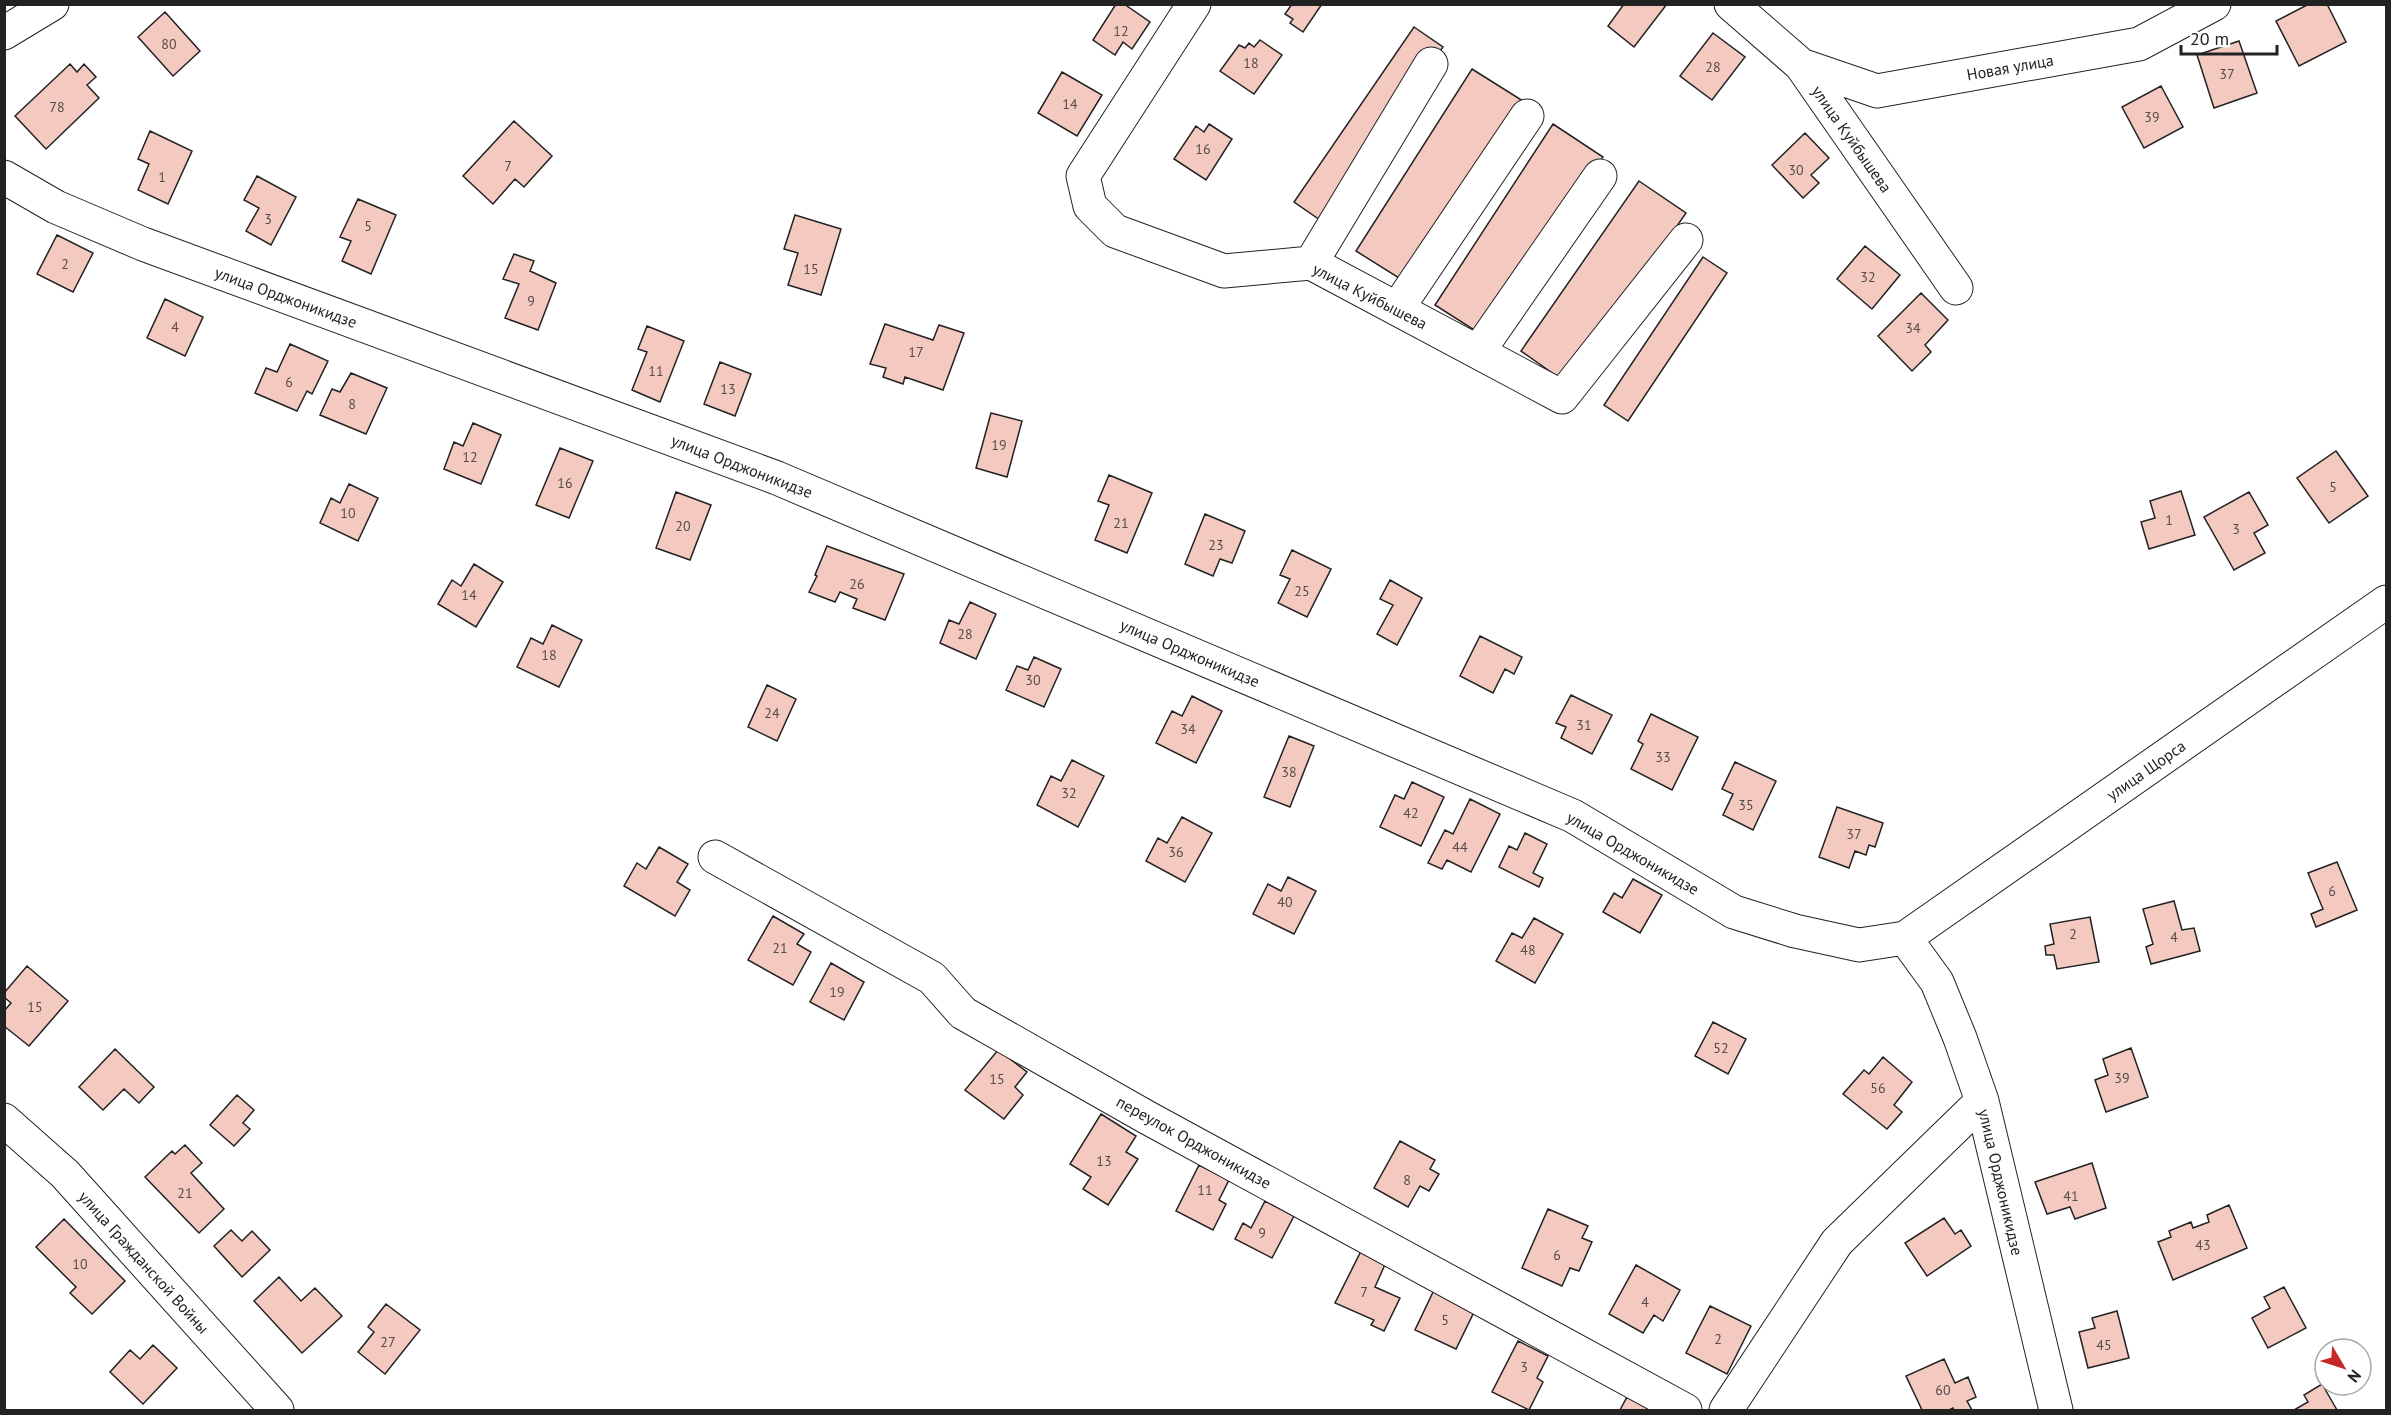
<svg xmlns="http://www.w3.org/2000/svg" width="2391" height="1415" font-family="'PT Sans',sans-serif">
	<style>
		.building { fill: #f3c9c0; stroke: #222; stroke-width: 1.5 }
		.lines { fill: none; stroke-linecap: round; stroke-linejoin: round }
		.minor-casing { stroke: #222; stroke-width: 35 }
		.minor { stroke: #fff; stroke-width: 33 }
		.labels { text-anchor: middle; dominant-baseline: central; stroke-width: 4.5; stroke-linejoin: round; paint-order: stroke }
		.number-label { font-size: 14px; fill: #564c4a }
		.street-label { font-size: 16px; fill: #222; stroke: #fff }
	</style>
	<rect width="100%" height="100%" fill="#fff"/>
	<path class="building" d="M1116 4H1124L1150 22 1132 49 1123 42 1115 55 1093 40Z
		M1292 4H1322L1303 32 1290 23 1293 19 1285 14Z
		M1624 4H1667L1634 47 1608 26Z
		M2309 4H2327L2346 42 2299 66 2276 21Z
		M165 12 200 51 173 76 138 37Z
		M1414 27 1443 47 1323 222 1294 202Z
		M1713 33 1745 57 1712 100 1680 76Z
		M1260 40 1282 55 1254 94 1220 71 1239 45 1245 48 1249 43 1254 47Z
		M2239 41 2257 93 2214 108 2197 55Z
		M70 64 77 72 84 64 96 77 87 85 99 98 46 149 15 116Z
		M1472 69 1523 101 1407 283 1356 251Z
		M1062 72 1102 95 1077 136 1038 113Z
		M2161 86 2183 127 2144 148 2122 107Z
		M514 121 552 156 524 187 515 179 493 204 463 176Z
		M1209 124 1232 139 1206 180 1174 159 1196 126 1204 132Z
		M1553 124 1603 157 1485 337 1435 305Z
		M150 131 192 151 168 204 138 190 149 164 138 159Z
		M1805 133 1829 158 1811 175 1819 183 1803 198 1772 165Z
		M257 176 296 197 271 245 246 231 259 208 244 200Z
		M1639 181 1686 213 1568 384 1521 351Z
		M358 199 396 215 371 274 342 261 351 241 340 237Z
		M795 215 841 229 821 295 788 285 798 253 784 249Z
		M57 235 93 253 73 292 37 274Z
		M1865 246 1900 275 1872 309 1837 279Z
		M514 254 534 261 530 271 556 283 538 330 505 318 519 284 503 279Z
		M1703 257 1727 273 1628 421 1604 405Z
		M1921 293 1948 320 1925 345 1931 352 1912 371 1878 336Z
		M165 299 203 317 185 356 147 338Z
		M885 324 933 340 939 325 964 333 943 390 905 377 903 384 883 377 886 368 870 364Z
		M647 326 684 341 660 402 632 390 647 352 638 349Z
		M290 344 328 361 312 394 307 391 297 411 255 393 266 368 277 372Z
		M720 362 751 374 735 416 704 404Z
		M351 373 387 388 366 434 320 415 332 389 340 392Z
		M991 413 1022 421 1007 477 976 468Z
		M473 423 501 435 481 484 444 469 454 442 463 446Z
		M560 448 593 461 569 518 536 505Z
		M2336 451 2368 496 2329 523 2297 478Z
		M1109 475 1152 493 1127 553 1095 540 1109 505 1098 501Z
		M349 484 378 498 358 541 320 523 331 498 340 503Z
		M2181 491 2195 535 2149 549 2141 522 2155 518 2150 501Z
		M676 492 711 505 690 560 656 548Z
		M2249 492 2268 525 2254 533 2265 553 2234 570 2204 517Z
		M1205 514 1245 531 1232 563 1220 559 1213 576 1185 564Z
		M827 546 904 574 885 620 853 608 857 599 840 592 835 602 809 592 817 576 815 575Z
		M1292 550 1331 569 1307 617 1278 603 1290 579 1280 575Z
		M474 564 503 582 476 627 438 604 452 580 461 586Z
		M1390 580 1422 598 1397 645 1377 634 1393 605 1380 599Z
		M970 602 996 614 976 659 940 643 949 620 959 624Z
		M552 625 582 640 559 687 517 667 531 638 543 644Z
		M1480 636 1522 657 1514 674 1505 669 1493 693 1460 676Z
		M1034 657 1061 669 1044 707 1006 690 1017 666 1028 670Z
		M767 685 796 699 777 741 748 727Z
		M1571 695 1612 715 1592 754 1561 738 1566 727 1556 723Z
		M1192 696 1222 711 1196 763 1156 743 1172 711 1182 716Z
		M1651 714 1698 737 1672 790 1631 769 1643 744 1638 741Z
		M1289 736 1314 746 1290 807 1264 797Z
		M1072 760 1104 776 1078 827 1037 805 1051 776 1061 781Z
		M1735 762 1776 781 1753 830 1723 815 1733 794 1722 789Z
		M1412 782 1444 797 1421 846 1380 827 1395 795 1404 799Z
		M1470 799 1500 814 1471 872 1447 860 1442 869 1428 863 1445 830 1453 834Z
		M1837 807 1883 823 1875 847 1869 845 1866 855 1855 851 1849 868 1819 857Z
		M1182 817 1212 833 1185 882 1146 861 1158 838 1167 843Z
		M1525 833 1547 844 1533 873 1543 878 1539 887 1499 867 1509 846 1517 850Z
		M659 847 688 864 677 882 690 890 675 916 624 886 637 863 646 869Z
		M2337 862 2357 910 2316 927 2311 914 2323 909 2308 873Z
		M1288 877 1316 891 1294 934 1253 914 1268 884 1281 891Z
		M1633 879 1662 895 1640 933 1603 912 1614 893 1622 898Z
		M2174 901 2182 930 2194 928 2200 951 2151 964 2146 947 2153 944 2143 909Z
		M773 916 804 934 797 944 811 952 793 985 748 960Z
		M2090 917 2099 962 2057 969 2054 955H2046L2045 946 2054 944 2050 924Z
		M1534 918 1563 934 1535 983 1496 961 1512 933 1522 938Z
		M831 963 864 982 844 1020 810 1002Z
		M27 966 68 1001 29 1046 4 1026V1011L11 1003 4 997V993Z
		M1713 1022 1746 1039 1728 1074 1695 1056Z
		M2131 1048 2148 1097 2106 1112 2095 1080 2108 1075 2103 1059Z
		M115 1049 154 1087 139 1103 124 1089 103 1110 79 1087Z
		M998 1050 1027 1072 1015 1087 1023 1095 1004 1119 965 1090Z
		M1883 1057 1912 1082 1894 1105 1902 1112 1887 1129 1843 1094 1864 1070 1869 1074Z
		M237 1095 254 1110 243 1123 250 1129 234 1146 210 1125Z
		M1101 1114 1136 1136 1126 1152 1138 1159 1108 1205 1083 1189 1091 1177 1070 1164Z
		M1400 1141 1435 1160 1430 1169 1439 1174 1429 1191 1420 1186 1408 1207 1374 1188Z
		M185 1145 202 1163 191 1173 224 1209 199 1233 145 1177 172 1151 175 1154Z
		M2092 1163 2106 1208 2075 1219 2070 1207 2047 1214 2035 1182Z
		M1199 1165 1229 1180 1219 1200 1226 1204 1213 1230 1176 1211Z
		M1265 1201 1294 1216 1272 1258 1235 1239 1243 1223 1251 1228Z
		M2229 1205 2247 1248 2173 1280 2158 1242 2171 1237 2169 1231 2191 1222 2193 1228 2209 1222 2207 1215Z
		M1548 1209 1588 1226 1582 1238 1592 1242 1579 1271 1570 1268 1562 1286 1522 1268Z
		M1944 1218 1955 1234 1961 1230 1971 1246 1927 1276 1905 1243Z
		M64 1219 125 1281 92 1314 70 1293 76 1287 36 1247Z
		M231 1230 242 1241 252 1231 270 1250 242 1277 214 1246Z
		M1362 1249 1387 1260 1375 1287 1400 1298 1384 1331 1371 1325 1374 1320 1335 1303Z
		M1636 1265 1680 1290 1663 1321 1654 1315 1643 1333 1609 1314Z
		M279 1277 301 1301 315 1288 342 1316 302 1353 254 1301Z
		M2284 1287 2306 1328 2268 1348 2252 1318 2270 1308 2264 1297Z
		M1434 1290 1475 1310 1456 1349 1415 1330Z
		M386 1304 420 1330 385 1374 358 1352 374 1332 368 1327Z
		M1710 1306 1751 1326 1727 1374 1686 1353Z
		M2117 1311 2129 1358 2088 1368 2079 1332 2095 1328 2092 1318Z
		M1518 1341 1548 1356 1537 1378 1543 1382 1529 1410 1492 1392Z
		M153 1345 177 1368 143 1404 110 1372 130 1350 140 1359Z
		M1944 1359 1955 1383 1968 1377 1976 1397 1967 1401 1972 1410H1954L1953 1408 1949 1410H1922L1906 1376Z
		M2322 1384 2337 1410H2294L2308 1402 2304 1395Z
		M1627 1397 1656 1410H1620Z"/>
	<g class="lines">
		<g class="minor-casing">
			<path id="minor" d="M1194 4 1083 176 1090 206 1115 231 1224 271 1311 263 1562 397 1686 240
				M1731 4 1801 65 1956 288
				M4 33 52 4
				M1801 65 1877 91 2139 44 2214 4
				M4 177 56 207 143 244 777 478 1573 816 1734 912 1795 931 1859 945 1905 938 1937 982 1960 1038 1982 1101 2056 1410
				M1311 263 1431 64
				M1397 309 1527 116
				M1478 352 1600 176
				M715 857 932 978 963 1013 1148 1118 1685 1410
				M1905 938 2386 602
				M4 1120 65 1174 277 1410
				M1726 1410 1837 1242 1982 1101"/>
		</g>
		<use href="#minor" class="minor"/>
	</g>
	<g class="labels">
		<g class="number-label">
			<text x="1121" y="31">12</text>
			<text x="169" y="44">80</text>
			<text x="1251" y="63">18</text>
			<text x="1713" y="67">28</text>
			<text x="2227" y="74">37</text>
			<text x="1070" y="104">14</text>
			<text x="57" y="107">78</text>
			<text x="2152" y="117">39</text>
			<text x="1203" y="149">16</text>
			<text x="508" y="166">7</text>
			<text x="1796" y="170">30</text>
			<text x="162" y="177">1</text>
			<text x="268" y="219">3</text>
			<text x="368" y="226">5</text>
			<text x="65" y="264">2</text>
			<text x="811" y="269">15</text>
			<text x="1868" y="277">32</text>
			<text x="531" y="301">9</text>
			<text x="175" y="327">4</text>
			<text x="1913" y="328">34</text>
			<text x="916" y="352">17</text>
			<text x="656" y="371">11</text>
			<text x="289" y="382">6</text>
			<text x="728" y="389">13</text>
			<text x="352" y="404">8</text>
			<text x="999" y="445">19</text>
			<text x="470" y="457">12</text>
			<text x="565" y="483">16</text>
			<text x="2333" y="487">5</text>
			<text x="348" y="513">10</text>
			<text x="2169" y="520">1</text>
			<text x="1121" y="523">21</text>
			<text x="683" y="526">20</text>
			<text x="2236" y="529">3</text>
			<text x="1216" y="545">23</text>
			<text x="857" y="584">26</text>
			<text x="1302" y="591">25</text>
			<text x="469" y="595">14</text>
			<text x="965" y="634">28</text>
			<text x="549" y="655">18</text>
			<text x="1033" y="680">30</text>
			<text x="772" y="713">24</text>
			<text x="1584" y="725">31</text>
			<text x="1188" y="729">34</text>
			<text x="1663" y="757">33</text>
			<text x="1289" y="772">38</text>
			<text x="1069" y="793">32</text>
			<text x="1746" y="805">35</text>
			<text x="1411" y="813">42</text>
			<text x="1854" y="834">37</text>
			<text x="1460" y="847">44</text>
			<text x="1176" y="852">36</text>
			<text x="2332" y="891">6</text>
			<text x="1285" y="902">40</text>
			<text x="2073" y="934">2</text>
			<text x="2174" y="937">4</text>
			<text x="780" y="948">21</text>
			<text x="1528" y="950">48</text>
			<text x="837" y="992">19</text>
			<text x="35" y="1007">15</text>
			<text x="1721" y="1048">52</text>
			<text x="2122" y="1078">39</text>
			<text x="997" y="1079">15</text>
			<text x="1878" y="1088">56</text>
			<text x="1104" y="1161">13</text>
			<text x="1407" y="1180">8</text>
			<text x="1205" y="1190">11</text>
			<text x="185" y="1193">21</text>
			<text x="2071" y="1196">41</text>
			<text x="1262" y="1233">9</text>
			<text x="2203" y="1245">43</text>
			<text x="1557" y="1255">6</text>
			<text x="80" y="1264">10</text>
			<text x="1364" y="1292">7</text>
			<text x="1645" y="1302">4</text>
			<text x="1445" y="1320">5</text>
			<text x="1718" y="1339">2</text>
			<text x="388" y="1342">27</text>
			<text x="2104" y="1345">45</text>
			<text x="1524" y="1367">3</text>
			<text x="1943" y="1390">60</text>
		</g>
		<g class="street-label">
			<text transform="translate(2010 67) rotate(-10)">Новая улица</text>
			<text transform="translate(1852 139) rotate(55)">улица Куйбышева</text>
			<text transform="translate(1370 296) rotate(27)">улица Куйбышева</text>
			<text transform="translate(286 297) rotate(20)">улица Орджоникидзе</text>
			<text transform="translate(742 466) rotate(21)">улица Орджоникидзе</text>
			<text transform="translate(1190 653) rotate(23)">улица Орджоникидзе</text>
			<text transform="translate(2146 770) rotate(-35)">улица Щорса</text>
			<text transform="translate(1633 853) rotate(30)">улица Орджоникидзе</text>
			<text transform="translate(1194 1142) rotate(29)">переулок Орджоникидзе</text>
			<text transform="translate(2001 1182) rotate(77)">улица Орджоникидзе</text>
			<text transform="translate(144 1262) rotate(48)">улица Гражданской Войны</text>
		</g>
	</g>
	<rect width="2391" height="1415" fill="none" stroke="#222222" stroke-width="12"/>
	<g transform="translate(2343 1367) rotate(129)"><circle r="28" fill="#ffffff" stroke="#a7a7a7" stroke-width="1.5"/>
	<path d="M0-4.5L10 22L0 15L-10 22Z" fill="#c62828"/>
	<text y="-9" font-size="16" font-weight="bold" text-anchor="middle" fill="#222222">N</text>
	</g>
	<path d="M2181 45v9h96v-9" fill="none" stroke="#222222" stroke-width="3"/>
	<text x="2190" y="45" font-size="18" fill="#222222" stroke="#ffffff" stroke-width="4.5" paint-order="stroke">20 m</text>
</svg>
